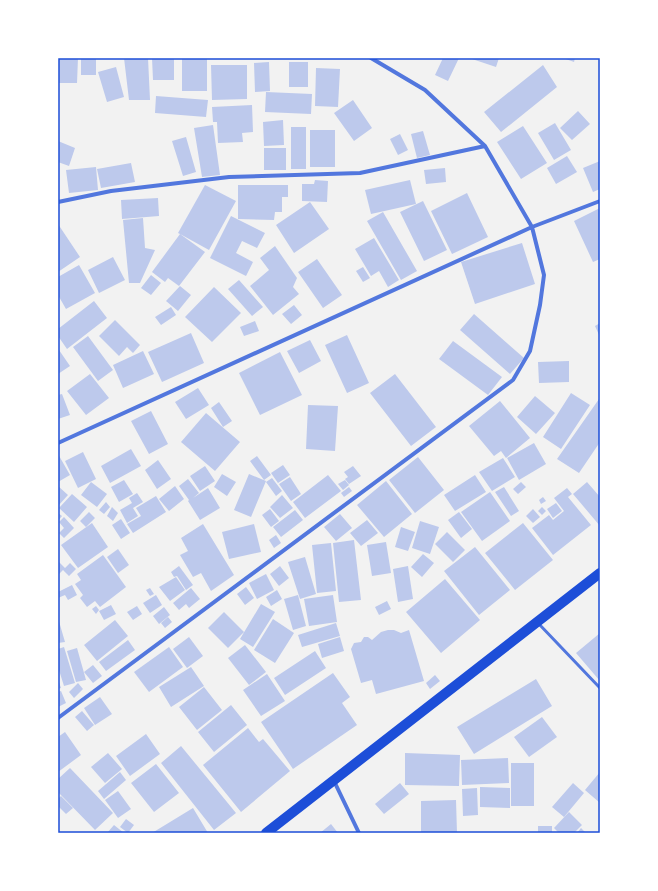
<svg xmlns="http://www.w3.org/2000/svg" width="658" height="891" font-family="'Space Grotesk',sans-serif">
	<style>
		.building { fill: #bdc9ec }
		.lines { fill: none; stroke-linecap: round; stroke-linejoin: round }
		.service { stroke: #5277de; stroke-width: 3 }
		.minor { stroke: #5277de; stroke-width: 4 }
		.primary { stroke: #1d4ed8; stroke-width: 10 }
		.neatline { fill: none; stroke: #1d4ed8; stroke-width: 1.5 }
	</style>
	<rect width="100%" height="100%" fill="#f2f2f2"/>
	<path class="building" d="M58 58H78L77 83H58Z
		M81 58H96V75H81Z
		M124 58H148L150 100H129Z
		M152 58H174V80H153Z
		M182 58H207V91H182Z
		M443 58H459L448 81 435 75Z
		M469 58H499L496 67Z
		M563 58H575L574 62Z
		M269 62 270 91 255 92 254 63Z
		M289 62H308V87H289Z
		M211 65H247V99L212 100Z
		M543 65 557 87 501 132 484 112Z
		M116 67 124 97 107 102 98 72Z
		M316 68 340 69 338 107 315 106Z
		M266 92 312 94 311 114 265 112Z
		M156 96 208 100 206 117 155 113Z
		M353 100 372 128 354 141 334 113Z
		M252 105 253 132 242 133 243 142 218 143 217 122H213L212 107Z
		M578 111 590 124 572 140 560 128Z
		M283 120 284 145 264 146 263 122Z
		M555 123 571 150 554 160 538 133Z
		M213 125 220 175 202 177 194 128Z
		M523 126 547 163 521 179 497 142Z
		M291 127H306V169H291Z
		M310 130H335V167H310Z
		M423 131 430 155 417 158 411 134Z
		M400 134 408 150 398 155 390 139Z
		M186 137 196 172 183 176 172 141Z
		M58 141 75 148 69 166 58 162Z
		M264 148H286V170H264Z
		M567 156 577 172 556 184 547 168Z
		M600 161V189L593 192 583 168Z
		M131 163 135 182 101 188 97 169Z
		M96 167 98 190 69 193 66 170Z
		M445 168 446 182 426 184 424 170Z
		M315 180 328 181 327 202 302 201V184H314Z
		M410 180 416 204 371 214 365 190Z
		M205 185 236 201 209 250 180 234 205 252 179 286 168 278 165 282 152 272 180 234 178 233Z
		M238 185H288V197H282V212H275L274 220 238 219Z
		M467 193 488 237 452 254 431 211Z
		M158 198 159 216 122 219 121 200Z
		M423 201 447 250 424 261 400 212Z
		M310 202 329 229 294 253 276 225Z
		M600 208V259L593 262 574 221Z
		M383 212 417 271 401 280 367 221Z
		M231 216 265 233 257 248 242 241 236 253 253 262 246 276 210 258Z
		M143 218 145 248 155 250 140 283H129L123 220Z
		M58 224 80 257 58 272Z
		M374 238 399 280 388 287 379 271 371 276 355 249Z
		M522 243 535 284 475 304 461 262Z
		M275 246 297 278 293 287 299 294 273 315 250 286 269 270 260 258Z
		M113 257 125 280 99 293 88 270Z
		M317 259 342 295 323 308 298 272Z
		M79 265 95 293 66 309 58 295V277Z
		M363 267 370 278 363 282 356 271Z
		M151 275 161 283 151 295 141 288Z
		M239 280 263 307 252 316 228 289Z
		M180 286 191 295 178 311 166 301Z
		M214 287 241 313 212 342 185 317Z
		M94 301 107 318 67 349 58 336V329Z
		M294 305 302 315 291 324 282 314Z
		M171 307 176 315 161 325 155 317Z
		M474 314 524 358 510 374 460 330Z
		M115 320 140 345 133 353 127 347 119 356 99 336Z
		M255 321 259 331 244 336 240 327Z
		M600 323V337L595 326Z
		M191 333 204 363 162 382 148 352Z
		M347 335 369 383 347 393 325 345Z
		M88 336 113 370 98 381 73 347Z
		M310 340 321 361 299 373 287 351Z
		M453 341 502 377 488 395 439 359Z
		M59 350 70 366 58 374V351Z
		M143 351 154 374 123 388 113 365Z
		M280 352 302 395 260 415 239 373Z
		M569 361V382L539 383 538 362Z
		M90 374 109 398 86 415 67 391Z
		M395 374 436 427 411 446 370 393Z
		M198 388 209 405 186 419 175 402Z
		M571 393 590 405 561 449 543 437Z
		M62 394 70 415 58 419V395Z
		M535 396 555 413 536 434 517 417Z
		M599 399 600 400V442L579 473 557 459Z
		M500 401 530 438 506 458 501 451 494 456 469 426Z
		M219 402 232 421 223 427 211 408Z
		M308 405 338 406 335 451 306 449Z
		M151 411 168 444 149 454 131 421Z
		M206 413 240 442 215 471 181 442Z
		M534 443 546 464 519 480 507 458Z
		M131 449 141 466 110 483 101 466Z
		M83 452 96 479 78 488 65 461Z
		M58 454 70 475 58 482Z
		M257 456 271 475 264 480 250 461Z
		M418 457 444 490 415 513 389 480Z
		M503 458 515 477 492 491 479 472Z
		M158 460 171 479 157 489 145 470Z
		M283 465 290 475 278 483 271 473Z
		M205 466 215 481 200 491 190 476Z
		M353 466 361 476 349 484 345 479 348 477 344 472Z
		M222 474 236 482 227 496 214 487Z
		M249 474 266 481 251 517 234 510Z
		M328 475 341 491 305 518 293 502Z
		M475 475 486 492 455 511 444 495Z
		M290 477 301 494 291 501 279 484Z
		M272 478 282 491 276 496 266 482Z
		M188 479 199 493 193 498 208 488 220 508 200 520 188 501 189 500 179 486Z
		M124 480 133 494 119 502 111 487Z
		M345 480 349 485 343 490 338 484Z
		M386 481 412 514 384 537 357 505Z
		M91 482 107 494 97 507 81 495Z
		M521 482 526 487 518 494 513 489Z
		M587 482 600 497V526L573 494Z
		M58 486 68 495 58 506Z
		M175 486 184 499 169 511 159 499Z
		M349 487 352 491 344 497 341 493Z
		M504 487 519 511 511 516 495 492Z
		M567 488 572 494 568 497 591 525 553 555 532 528 549 515 553 520 564 511 554 498Z
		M490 492 510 521 482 541 461 512Z
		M137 493 143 502 133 508 138 516 127 523 120 510 132 503 129 498Z
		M72 494 87 507 74 522 59 508Z
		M282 495 293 508 280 518 270 507Z
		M156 496 166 512 133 533 127 524 141 516 136 508Z
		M543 497 546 501 541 504 539 500Z
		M106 502 110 507 104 514 99 510Z
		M556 503 562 511 553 518 547 509Z
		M112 507 118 513 113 521 107 516Z
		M542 507 546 511 542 515 538 511Z
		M270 509 279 521 271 527 262 515Z
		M533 509 540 517 533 523 526 516Z
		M295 510 303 520 281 537 273 527Z
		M89 512 95 518 86 527 80 521Z
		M459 512 472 529 461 538 448 520Z
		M58 513 62 516 58 521Z
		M340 514 352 528 336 541 324 527Z
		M64 517 74 528 64 538 59 533 64 528 59 522Z
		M121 519 130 533 121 539 112 525Z
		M367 520 378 533 361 546 350 533Z
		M420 521 439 527 430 554 412 548Z
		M92 523 108 547 78 568 61 545Z
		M523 523 553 560 515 590 485 553Z
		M203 524 234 575 211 591 201 573 193 577 180 555 188 551 181 538Z
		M254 524 261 552 229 559 222 532Z
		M401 527 415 532 408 551 395 547Z
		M447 532 465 550 453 562 435 544Z
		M276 535 281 543 274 548 269 540Z
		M354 540 361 600 339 602 333 543Z
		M386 542 391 573 372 576 367 545Z
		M331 543 336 591 317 593 312 545Z
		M475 547 510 590 479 615 444 571Z
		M118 549 129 565 118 573 107 557Z
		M423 554 434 563 422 577 411 567Z
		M103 555 126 587 100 607 95 601 87 607 80 598 83 595 75 584 81 580 77 574Z
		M305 557 316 594 300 599 288 562Z
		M58 561 65 568 70 563 76 569 69 576 63 570 58 575Z
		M179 566 193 585 186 590 177 576 174 577 171 572Z
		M280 566 289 578 279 586 270 574Z
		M408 566 413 599 398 602 393 569Z
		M266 574 274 590 257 599 249 583Z
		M176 577 185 590 170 601 159 587Z
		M445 579 480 620 441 653 406 612Z
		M72 585 77 595 68 600 65 595 58 598V592Z
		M246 587 254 598 245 605 237 594Z
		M150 588 154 594 150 596 146 590Z
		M191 588 200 599 189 608 186 604 179 610 173 603Z
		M277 590 282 599 271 606 266 597Z
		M156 595 162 605 150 613 143 603Z
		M298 595 306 626 293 630 284 599Z
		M333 595 337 622 309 626 304 599Z
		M387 601 391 609 379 615 375 607Z
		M261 604 275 612 253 647 240 639Z
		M111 605 116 614 104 620 99 611Z
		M96 606 99 610 96 614 92 609Z
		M137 606 142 614 133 620 127 612Z
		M164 607 170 615 159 624 153 616Z
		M224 612 244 632 228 648 208 628Z
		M168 617 172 622 165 628 161 623Z
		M58 618 65 642 58 643Z
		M273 619 294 633 275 663 254 650Z
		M115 620 128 636 97 661 84 645Z
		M336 623 340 636 302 647 298 635Z
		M388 630H394L401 633 409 630 424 681 376 694 372 680 361 683 351 649 354 643 361 642 364 637H368L372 640 381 632Z
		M600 633V681L576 653Z
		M189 637 203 656 187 668 173 649Z
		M340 637 344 651 322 658 318 644Z
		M128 640 135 650 106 671 99 662Z
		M245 645 266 672 249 685 228 658Z
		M64 647 75 683 64 686 58 667V649Z
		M169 647 183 667 149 692 134 672Z
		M77 648 86 680 76 682 67 651Z
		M315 651 326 668 285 695 274 678Z
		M93 665 102 676 93 683 84 672Z
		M191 667 204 686 171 707 159 687Z
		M333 673 350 697 342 703 357 725 293 769 261 722Z
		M267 674 285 701 261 716 243 690Z
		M435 675 440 681 430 689 426 683Z
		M58 679 61 688 58 689Z
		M536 679 552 706 474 754 457 727Z
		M78 683 83 689 74 698 69 692Z
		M204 687 222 710 197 730 179 707Z
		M61 691 66 703 58 707V692Z
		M100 697 112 714 95 725 84 708Z
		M231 705 247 725 214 752 198 732Z
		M82 711 94 725 87 731 75 717Z
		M542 717 557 737 529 757 514 737Z
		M248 728 259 742 263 739 290 771 241 812 203 765Z
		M65 732 81 755 58 772V737Z
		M146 734 160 754 130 776 116 756Z
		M181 746 236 813 214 830 161 763Z
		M108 753 122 769 105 783 91 767Z
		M405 753 460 755 459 786 405 785Z
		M508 758 509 783 462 785 461 760Z
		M511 763H534V806H511Z
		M156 764 179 793 154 812 131 783Z
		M70 768 113 813 95 830 58 792V779Z
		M120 772 126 780 104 799 98 791Z
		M600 772V803L585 790Z
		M400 783 409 794 384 814 375 804Z
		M573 783 584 793 564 817 552 807Z
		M480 787 510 788V808L480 807Z
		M477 788 478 815 463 816 462 789Z
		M118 791 131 809 118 818 105 800Z
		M61 796 73 808 66 814 58 806V799Z
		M456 800 457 833H421V801Z
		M193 808 208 833H152Z
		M569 812 582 825 574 833H559L554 828Z
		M126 819 134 825 128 833 120 827Z
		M331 824 338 833H320Z
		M114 825 124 833H107Z
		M538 826H552V833H538Z
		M581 828 586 833H577Z"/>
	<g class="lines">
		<path class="service" d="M538 623 600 688"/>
		<path class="minor" d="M58 202 111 191 229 177 360 173 485 146
			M58 443 532 227 600 201
			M58 718 513 380 530 351 540 305 544 275 532 227 485 146 425 90 371 58
			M334 781 359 833"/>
		<path class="primary" d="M266 833 600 573"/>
	</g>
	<rect width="658" height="891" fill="none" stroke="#ffffff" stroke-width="118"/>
	<rect x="59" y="59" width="540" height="773" class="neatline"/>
</svg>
